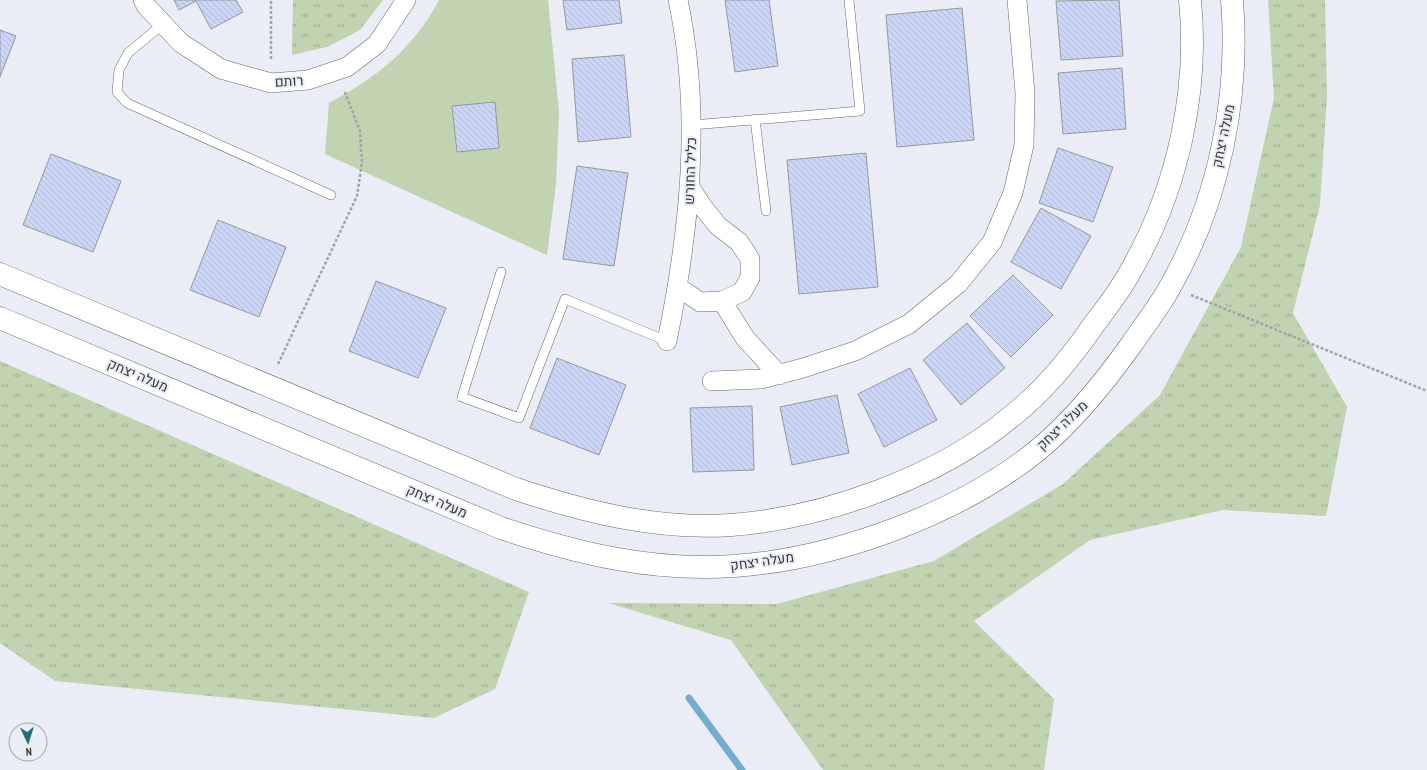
<svg xmlns="http://www.w3.org/2000/svg" width="1427" height="770" font-family="'PT Sans Narrow',Heebo,sans-serif">
	<style>
		.grass { fill: url(#grass-tufts) }
		.park { fill: #c1d3b1 }
		.lines { fill: none; stroke-linecap: round; stroke-linejoin: round }
		.stream { stroke: #74acd0; stroke-width: 7 }
		.building { fill: url(#building-back-hatch); stroke: #9698a0 }
		.lane-casing { stroke: #666870; stroke-width: 10 }
		.street-casing { stroke: #666870; stroke-width: 20 }
		.secondary-casing { stroke: #666870; stroke-width: 23 }
		.path { stroke: #a1a3a9; stroke-width: 2.5; stroke-dasharray: 3 2; stroke-linecap: butt }
		.lane { stroke: #fff; stroke-width: 9 }
		.street { stroke: #fff; stroke-width: 19 }
		.secondary { stroke: #fff; stroke-width: 22 }
		.labels { text-anchor: middle; dominant-baseline: central; stroke-width: 4; stroke-linejoin: round; paint-order: stroke }
		.street-label { font-size: 14px; fill: #393a3d; stroke: #eaedf5 }
	</style>
	<defs>
		<pattern id="grass-tufts" width="24" height="20" patternUnits="userSpaceOnUse"><rect width="24" height="20" fill="#c1d3b1"/><path d="M3 7l-1-3M5 7V3M7 7l1-3M15 17l-1-3M17 17v-4M19 17l1-3" fill="none" stroke="#9eac91"/></pattern>
		<pattern id="building-back-hatch" width="6" height="6" patternUnits="userSpaceOnUse"><rect width="6" height="6" fill="#cbd5f6"/><path d="M-1 5l2 2M0 0l6 6M5-1l2 2" fill="none" stroke="#afb8d4"/></pattern>
	</defs>
	<rect width="100%" height="100%" fill="#eaedf5"/>
	<path class="grass" d="M293 0H383L360 30 327 47 292 55Z
		M1268 0H1325L1327 96 1320 205 1293 313 1347 407 1326 516 1223 510 1090 540 974 621 1054 699 1044 770H823L731 640 608 603 777 604 934 561 1063 484 1160 395 1241 247 1274 98Z
		M0 361 529 592 495 689 434 718 55 681 0 643Z"/>
	<path class="park" d="M439 0H548L559 111 556 184 547 255 325 154 329 103C376 78 414 48 439 0Z"/>
	<g class="lines">
		<path class="stream" d="M689 698 742 770"/>
	</g>
	<path class="building" d="M174 0H236L243 12 211 29 196 1 179 10Z
		M563 0H619L622 23 567 30Z
		M725 0H769L778 66 735 72Z
		M1119 0 1123 56 1061 60 1056 1Z
		M962 8 974 140 897 147 886 15Z
		M0 30 16 36 0 77Z
		M624 55 631 137 578 142 572 59Z
		M1122 68 1126 129 1063 134 1058 73Z
		M495 102 499 148 457 152 452 106Z
		M1058 148 1113 167 1093 222 1039 203Z
		M866 153 878 287 799 294 787 160Z
		M51 154 121 181 93 252 23 225Z
		M577 166 628 173 614 266 563 259Z
		M1041 208 1091 236 1061 289 1011 262Z
		M218 220 286 247 259 317 190 290Z
		M1013 275 1053 315 1011 357 970 316Z
		M376 281 446 308 418 378 349 351Z
		M967 323 1005 368 961 405 923 360Z
		M557 358 626 385 599 455 530 428Z
		M910 368 937 420 884 447 858 394Z
		M837 395 849 453 792 465 780 407Z
		M752 406 754 470 693 472 690 408Z"/>
	<g class="lines">
		<g class="lane-casing">
			<path id="lane" d="M163 24 128 53 119 70 117 92 127 103 331 195
				M755 119 766 211
				M692 125 860 111 849 0
				M501 272 462 397 519 418 565 299 667 341"/>
		</g>
		<g class="street-casing">
			<path id="street" d="M143 0 147 7 181 43 221 69 271 83 308 80 347 67 377 44 406 0
				M678 287 700 302 722 301 742 292 750 278V259L739 242 718 226 702 206 689 186
				M722 301 745 338 779 375
				M667 341C690 229 702 113 678 0
				M712 381 761 379 803 368 855 351 909 324 958 284 992 242 1013 193 1024 145 1025 93 1017 0"/>
		</g>
		<g class="secondary-casing">
			<path id="secondary" d="M0 274 516 489C585 512 657 530 731 525 825 518 940 477 1012 416 1045 390 1071 358 1095 323 1109 305 1123 286 1134 265 1178 186 1199 90 1190 0
				M0 318 501 528C576 553 653 572 734 566 835 559 959 514 1038 450 1074 420 1104 383 1131 345 1144 326 1159 307 1170 287 1219 201 1240 97 1232 0"/>
		</g>
		<path class="path" d="M271 59V0
			M1191 295 1427 391
			M278 364 357 196 362 162 360 131 344 90"/>
		<use href="#lane" class="lane"/>
		<use href="#street" class="street"/>
		<use href="#secondary" class="secondary"/>
	</g>
	<g class="labels">
		<g class="street-label">
			<text transform="translate(289 81) rotate(-3)">רותם</text>
			<text transform="translate(1223 136) rotate(-78)">מעלה יצחק</text>
			<text transform="translate(690 171) rotate(-88)">כליל החורש</text>
			<text transform="translate(138 375) rotate(23)">מעלה יצחק</text>
			<text transform="translate(1062 425) rotate(-44)">מעלה יצחק</text>
			<text transform="translate(437 501) rotate(23)">מעלה יצחק</text>
			<text transform="translate(762 561) rotate(-8)">מעלה יצחק</text>
		</g>
	</g>
	<g transform="translate(28 742) rotate(176)"><circle r="19" fill="#eaedf5" stroke="#a3a5ab"/>
	<path d="M0-3L7 15L0 10L-7 15Z" fill="#236e73"/>
	<text y="-6" font-size="11" font-weight="bold" text-anchor="middle" fill="#393a3d">N</text>
	</g>
</svg>
